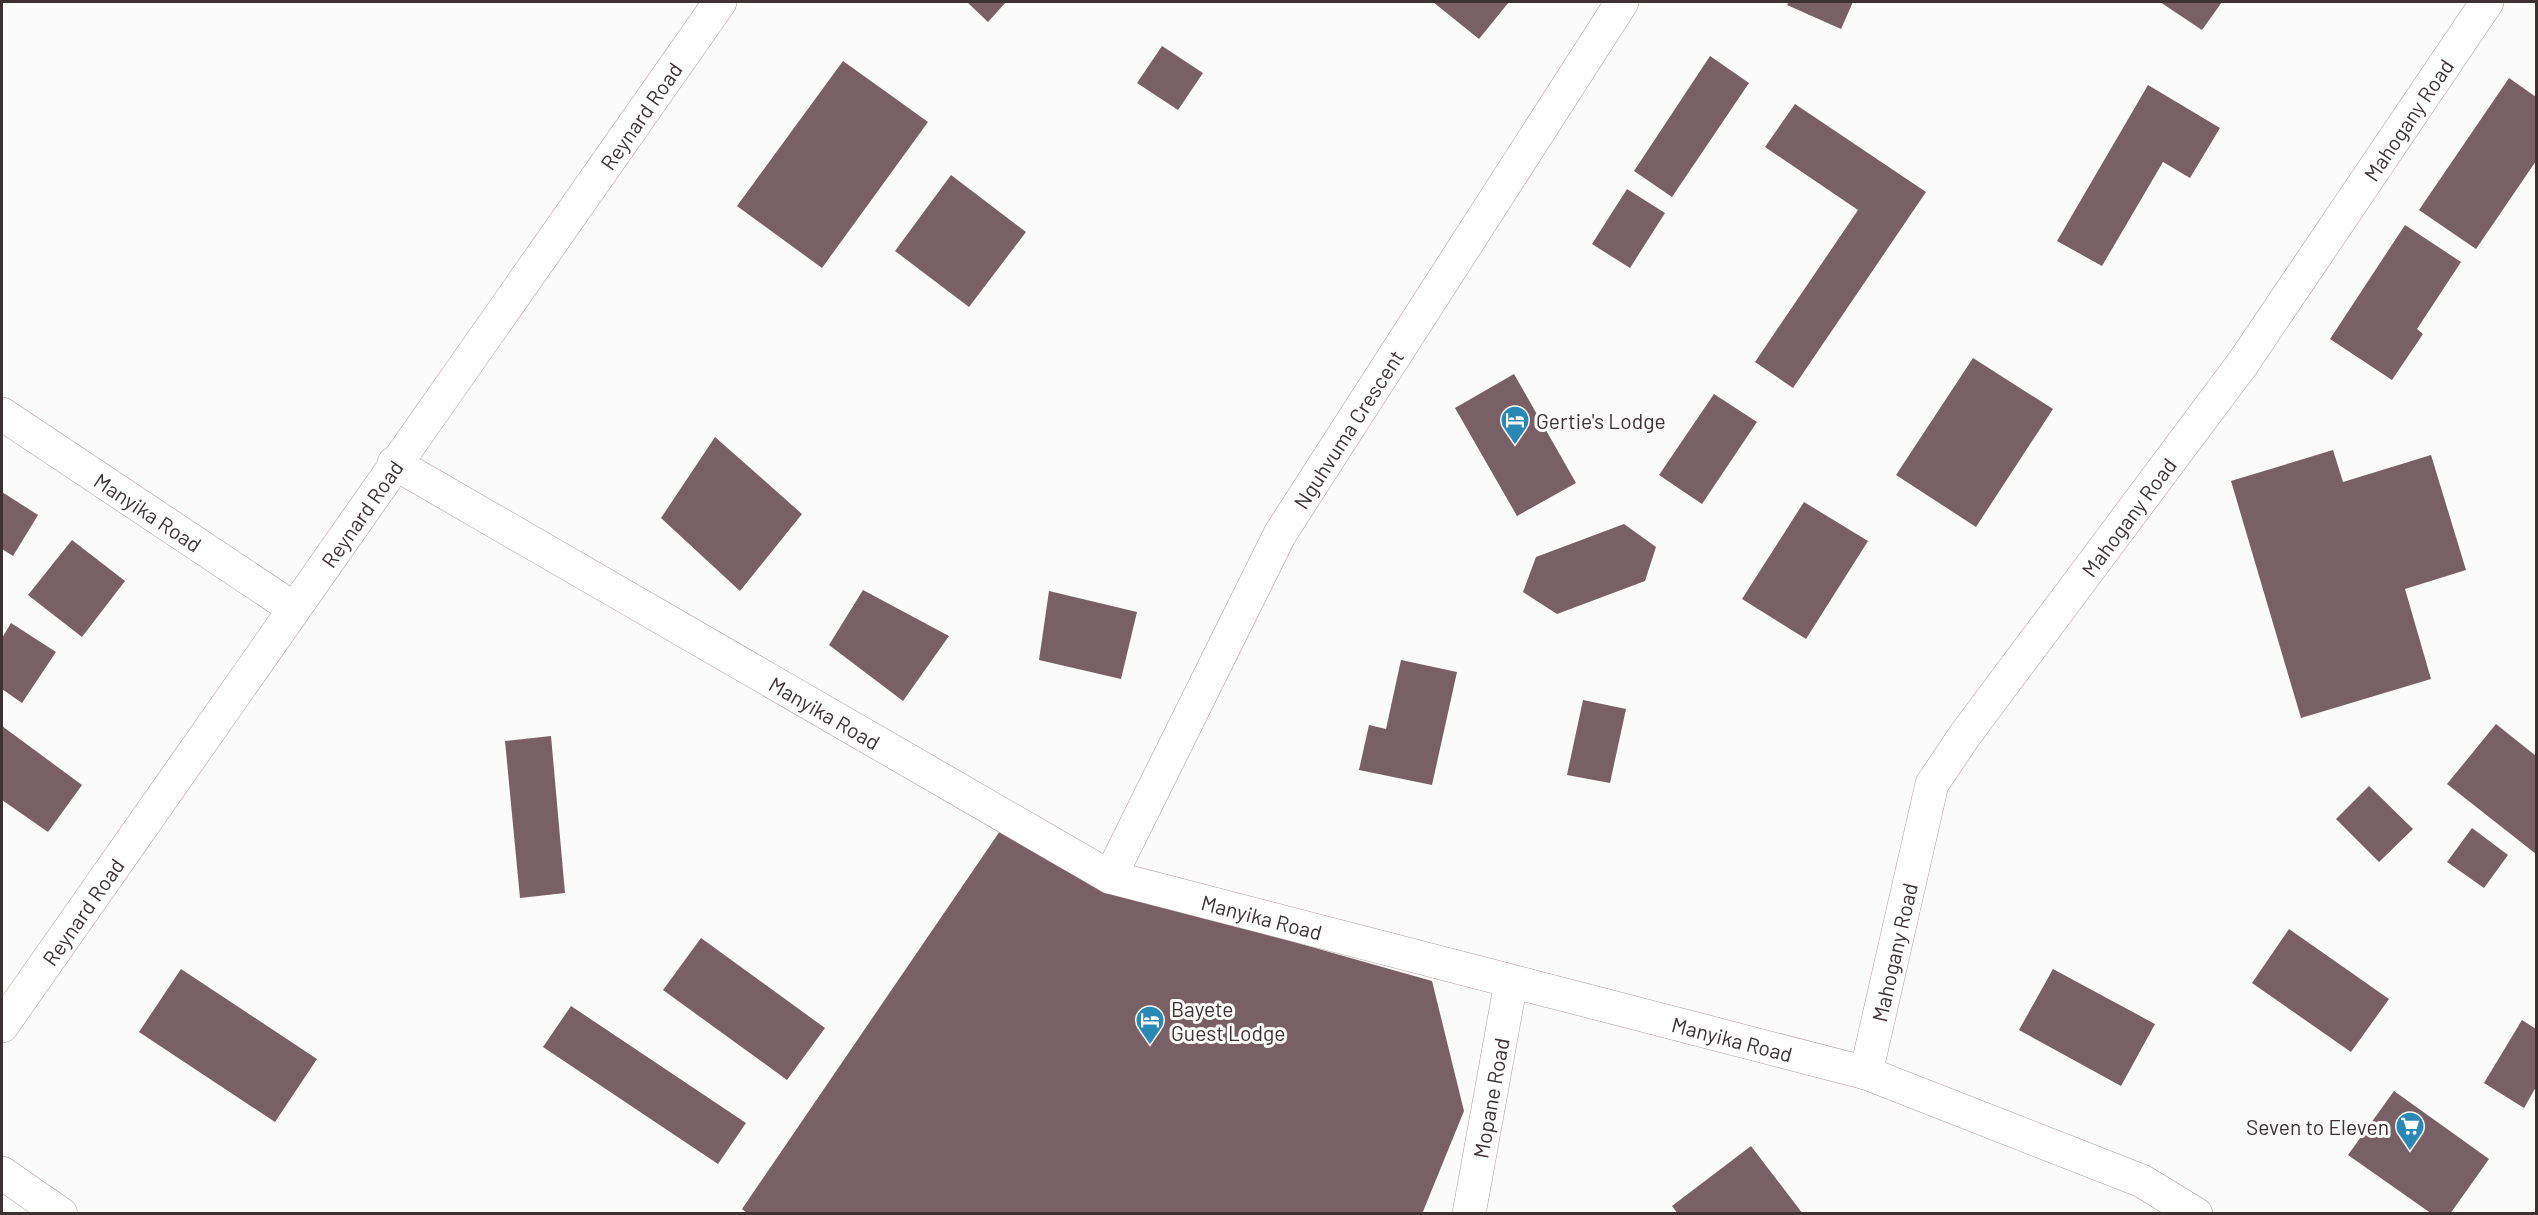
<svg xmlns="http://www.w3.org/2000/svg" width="2538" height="1215" font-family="Barlow,sans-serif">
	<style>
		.building { fill: #795f66 }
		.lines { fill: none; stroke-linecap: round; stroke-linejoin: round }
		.street-casing { stroke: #b69aa1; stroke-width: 34 }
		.street { stroke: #fff; stroke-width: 33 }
		.labels { text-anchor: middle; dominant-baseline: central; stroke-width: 6; stroke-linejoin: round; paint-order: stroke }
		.street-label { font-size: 21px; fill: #3d3134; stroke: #fbfbfb }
		.poi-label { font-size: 21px; fill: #3d3134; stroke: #fbfbfb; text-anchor: start }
	</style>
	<rect width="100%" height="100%" fill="#fbfbfb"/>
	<path class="building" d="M967 2H1006L988 22Z
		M1433 2H1509L1479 39Z
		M1789 2H1853L1841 29 1787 5Z
		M2160 2H2222L2202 30Z
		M1162 46 1203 73 1178 110 1137 83Z
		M1710 56 1749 83 1672 197 1634 171Z
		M843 61 928 122 822 268 737 206Z
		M2509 78 2536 97V161L2476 249 2419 210Z
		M2148 85 2220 128 2190 178 2163 162 2102 266 2057 241Z
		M1795 104 1926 192 1793 388 1755 362 1858 210 1765 147Z
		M951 175 1026 232 969 307 895 251Z
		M1627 189 1665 213 1630 268 1592 244Z
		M2405 225 2461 262 2417 329 2423 334 2392 380 2330 339Z
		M1973 358 2053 409 1976 527 1896 475Z
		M1514 374 1576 483 1517 516 1455 408Z
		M1714 394 1757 422 1702 504 1659 475Z
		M715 437 802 514 740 591 661 518Z
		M2333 450 2343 482 2431 455 2466 570 2405 589 2431 679 2301 718 2231 481Z
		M2 492 38 515 13 556 2 549Z
		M1804 502 1868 541 1806 639 1742 599Z
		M1624 524 1656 547 1645 581 1557 614 1523 592 1536 557Z
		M72 540 125 581 82 637 28 595Z
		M863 590 949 636 903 701 829 645Z
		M1049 591 1137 612 1121 679 1039 660Z
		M11 623 56 652 22 703 2 689V638Z
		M1401 660 1457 672 1432 785 1359 770 1369 725 1386 729Z
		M1583 700 1626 709 1610 783 1567 775Z
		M2496 724 2536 756V854L2447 784Z
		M2 726 82 785 48 832 2 800Z
		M551 736 565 893 520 898 505 741Z
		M2369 786 2413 829 2379 862 2336 819Z
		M2472 828 2508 855 2484 888 2447 862Z
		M1000 831 1107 889 1432 981 1464 1111 1422 1214H748L742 1209Z
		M2289 929 2389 999 2351 1052 2252 983Z
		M701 938 825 1028 787 1080 663 990Z
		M181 969 317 1059 275 1122 139 1032Z
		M2053 969 2155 1024 2121 1086 2019 1030Z
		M571 1006 746 1123 718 1164 543 1047Z
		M2522 1020 2536 1029V1087L2524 1108 2484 1083Z
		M2394 1091 2489 1159 2450 1214H2432L2348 1155Z
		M1751 1146 1803 1214H1678L1672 1206Z"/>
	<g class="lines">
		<g class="street-casing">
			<g id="street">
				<path id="s1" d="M2 414 293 608"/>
				<path id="s2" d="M394 463 1110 877 1866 1073 2142 1181 2196 1214"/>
				<path id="s3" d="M1110 877 1280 534 1622 2"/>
				<path id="s4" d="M2 1026 720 2"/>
				<path id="s5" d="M1866 1073 1932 784 1965 735 2243 363 2487 2"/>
				<path d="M2 1173 61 1214"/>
				<path id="s6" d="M1469 1214 1511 982"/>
			</g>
		</g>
		<use href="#street" class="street"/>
	</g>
	<defs>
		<g id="hotel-pin" transform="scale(1.5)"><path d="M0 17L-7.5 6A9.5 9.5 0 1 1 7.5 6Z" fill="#2988b4" stroke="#fbfbfb"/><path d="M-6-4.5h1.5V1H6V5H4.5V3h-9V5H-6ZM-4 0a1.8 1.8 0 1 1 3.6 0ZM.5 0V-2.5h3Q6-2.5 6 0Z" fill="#fff"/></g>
		<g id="supermarket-pin" transform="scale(1.5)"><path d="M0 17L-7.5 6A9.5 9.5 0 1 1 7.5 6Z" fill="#2988b4" stroke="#fbfbfb"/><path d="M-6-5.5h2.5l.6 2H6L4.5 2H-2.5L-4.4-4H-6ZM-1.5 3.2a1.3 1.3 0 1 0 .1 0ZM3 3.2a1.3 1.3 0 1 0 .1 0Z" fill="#fff"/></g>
	</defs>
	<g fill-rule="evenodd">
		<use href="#hotel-pin" x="1515" y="420"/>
		<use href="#hotel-pin" x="1150" y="1020"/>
		<use href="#supermarket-pin" x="2410" y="1126"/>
	</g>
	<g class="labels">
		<g class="street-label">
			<text stroke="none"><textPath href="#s4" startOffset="1112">Reynard Road</textPath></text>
			<text stroke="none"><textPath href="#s5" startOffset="1114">Mahogany Road</textPath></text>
			<text stroke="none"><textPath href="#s3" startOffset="508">Nguhvuma Crescent</textPath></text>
			<text stroke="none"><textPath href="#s1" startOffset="176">Manyika Road</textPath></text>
			<text stroke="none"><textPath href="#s4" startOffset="626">Reynard Road</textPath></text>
			<text stroke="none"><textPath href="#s5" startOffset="628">Mahogany Road</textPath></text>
			<text stroke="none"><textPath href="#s2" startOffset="498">Manyika Road</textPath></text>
			<text stroke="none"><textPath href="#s4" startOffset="140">Reynard Road</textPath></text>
			<text stroke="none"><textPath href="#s2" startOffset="984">Manyika Road</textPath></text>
			<text stroke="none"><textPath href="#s5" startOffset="124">Mahogany Road</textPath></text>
			<text stroke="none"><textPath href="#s2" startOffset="1470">Manyika Road</textPath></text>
			<text stroke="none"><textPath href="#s6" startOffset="118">Mopane Road</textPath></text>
		</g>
		<g class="poi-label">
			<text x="1536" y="420">Gertie's Lodge</text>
			<text x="1171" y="1008">Bayete<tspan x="1171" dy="24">Guest Lodge</tspan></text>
			<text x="2389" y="1126" text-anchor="end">Seven to Eleven</text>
		</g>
	</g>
	<rect width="2538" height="1215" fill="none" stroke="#3d3134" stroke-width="6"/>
</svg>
